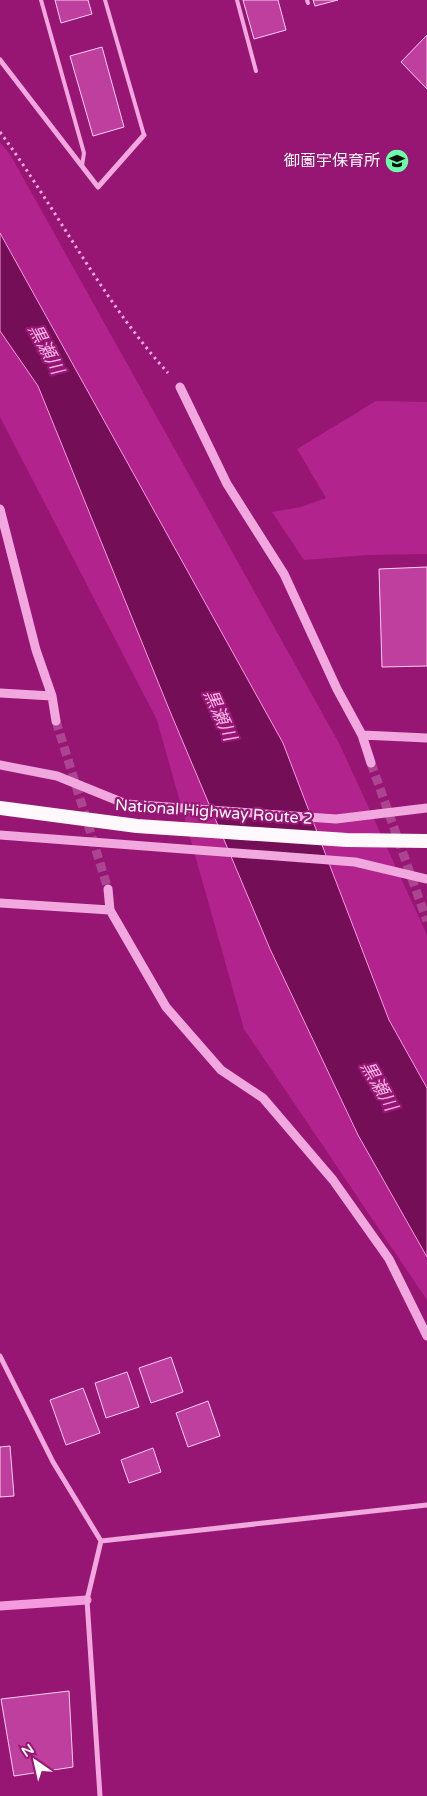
<svg xmlns="http://www.w3.org/2000/svg" width="427" height="1796" font-family="'Varela Round','Noto Sans JP',sans-serif">
	<style>
		.green { fill: #b2238d }
		.water { fill: #740e57; stroke: #f49bde }
		.lines { fill: none; stroke-linecap: round; stroke-linejoin: round }
		.stream { stroke: #f49bde; stroke-width: 9 }
		.building { fill: #be3f9d; stroke: #fcd0f1 }
		.tertiary-tunnel { stroke: #ac4590; stroke-width: 9; stroke-dasharray: 9 4.5; stroke-linecap: butt }
		.path { stroke: #f1a8df; stroke-width: 3; stroke-dasharray: 2.5 4; stroke-linecap: butt }
		.service { stroke: #f1a8df; stroke-width: 4 }
		.minor { stroke: #f1a8df; stroke-width: 5 }
		.tertiary { stroke: #f1a8df; stroke-width: 9 }
		.trunk { stroke: #fff9fd; stroke-width: 14 }
		.labels { text-anchor: middle; dominant-baseline: central; stroke-width: 4.5; stroke-linejoin: round; paint-order: stroke }
		.poi-label { font-size: 16px; fill: #fff; stroke: #971674; text-anchor: end }
		.street-label { font-size: 16px; fill: #fff; stroke: #971674 }
		.water-label { font-size: 18px; font-style: italic; fill: #f8b5e7; stroke: #971674 }
	</style>
	<rect width="100%" height="100%" fill="#971674"/>
	<path class="green" d="M0 142 11 156 340 745 427 935V1300L244 1029 157 720 0 417Z
		M376 401 427 402V554L368 555 304 560 272 512 301 507 326 498 297 449Z"/>
	<path class="water" d="M0 233 283 743 389 1020 427 1088V1257L358 1135 270 949 169 709 38 386 0 331Z"/>
	<g class="lines">
		<path class="stream" d="M0 1606 87 1600"/>
	</g>
	<path class="building" d="M55 0H88L92 14 61 23Z
		M243 0H278L286 30 254 39Z
		M313 0H338L315 6Z
		M427 35V89L401 62Z
		M102 47 124 127 93 136 70 56Z
		M427 567V666L382 667 379 569Z
		M171 1357 183 1392 151 1403 139 1368Z
		M127 1372 139 1407 106 1418 95 1383Z
		M83 1388 100 1433 66 1445 50 1400Z
		M208 1401 220 1436 188 1447 176 1413Z
		M10 1446 14 1496 0 1497V1447Z
		M153 1448 161 1472 129 1483 121 1460Z
		M69 1691 73 1767 14 1776 1 1699Z"/>
	<g class="lines">
		<path class="tertiary-tunnel" d="M56 721 108 889
			M371 763 427 921"/>
		<path class="path" d="M0 132C58 211 102 300 168 373"/>
		<path class="service" d="M41 0 84 153 82 166
			M105 0 144 135
			M237 0 256 71
			M307 0 308 3"/>
		<path class="minor" d="M0 60 98 187 144 135
			M0 1356 53 1462 101 1541 87 1600 100 1796
			M101 1541 427 1505"/>
		<path class="tertiary" d="M180 387 227 484 284 574 337 689 362 735 371 763
			M0 509 36 650 52 696 56 721
			M0 693 52 696
			M362 735 427 738
			M0 765 57 776 126 804 336 819 427 808
			M0 835 355 862 427 879
			M108 889 110 910 166 1007 221 1070 263 1098 333 1180 389 1259 427 1336
			M0 903 110 910"/>
		<path class="trunk" d="M0 808 137 826 347 840 427 841"/>
	</g>
	<defs>
		<g id="school-disc" transform="scale(1.25)"><circle r="9.5" fill="#69ffa8" stroke="#971674"/><path d="M0-5L7-2L0 1L-7-2ZM-4 1L0 2.5L4 1V4Q0 6-4 4Z" fill="#111"/></g>
	</defs>
	<g fill-rule="evenodd">
		<use href="#school-disc" x="397" y="161"/>
	</g>
	<g class="labels">
		<g class="poi-label">
			<text x="380" y="161">御薗宇保育所</text>
		</g>
		<g class="street-label">
			<text transform="translate(214 812) rotate(4)">National Highway Route 2</text>
		</g>
		<g class="water-label">
			<text transform="translate(46 349) rotate(62)">黒瀬川</text>
			<text transform="translate(220 715) rotate(66)">黒瀬川</text>
			<text transform="translate(379 1086) rotate(60)">黒瀬川</text>
		</g>
	</g>
	<g transform="translate(35 1761) rotate(326)" stroke="#971674" stroke-width="4" paint-order="stroke">
	<path d="M0-4L9 19L0 12L-9 19Z" fill="#ffffff"/>
	<text y="-8" font-size="14" font-weight="bold" text-anchor="middle" fill="#ffffff">N</text>
	</g>
</svg>
